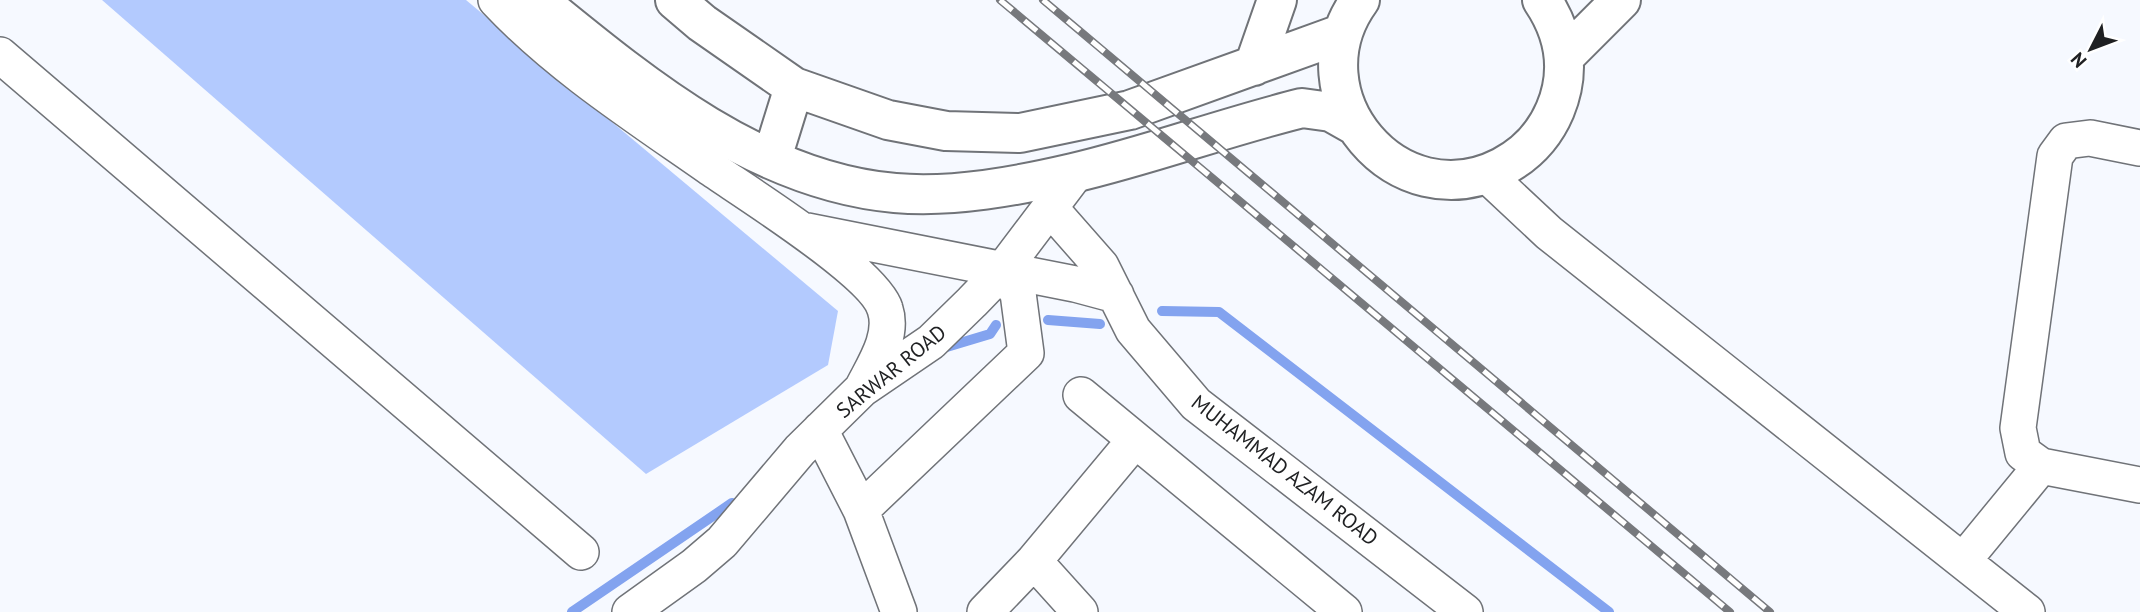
<svg xmlns="http://www.w3.org/2000/svg" width="2140" height="612" font-family="'PT Sans',sans-serif">
	<style>
		.green { fill: #b3cafe }
		.lines { fill: none; stroke-linecap: round; stroke-linejoin: round }
		.stream { stroke: #83a3ef; stroke-width: 10 }
		.minor-casing { stroke: #707378; stroke-width: 38 }
		.major-casing { stroke: #707378; stroke-width: 42 }
		.minor { stroke: #fff; stroke-width: 35 }
		.major { stroke: #fff; stroke-width: 38 }
		.rail-casing { stroke: #77797d; stroke-width: 8 }
		.rail { stroke: #fff; stroke-width: 5; stroke-dasharray: 16; stroke-linecap: butt }
		.labels { text-anchor: middle; dominant-baseline: central; stroke-width: 5; stroke-linejoin: round; paint-order: stroke }
		.street-label { font-size: 21px; fill: #1f2022; stroke: #fff }
	</style>
	<rect width="100%" height="100%" fill="#f6f9ff"/>
	<path class="green" d="M102 0H466L838 311 828 365 646 474Z"/>
	<g class="lines">
		<path class="stream" d="M1162 311 1219 312 1609 612
			M1048 320 1100 324
			M940 349 990 334 996 325
			M572 612 732 503"/>
		<g class="minor-casing">
			<path id="minor" d="M496 0C557 65 636 116 709 167 745 192 874 272 885 309 894 336 874 365 862 389
				M0 55 581 552
				M1487 175 1549 233 2027 612
				M1050 208 1101 266 1133 330 1196 404 1465 612
				M807 231 1075 284 1116 295
				M1081 395 1344 612
				M820 430 861 510 899 612
				M2041 466 2023 453 2018 428 2055 156 2066 141 2090 138 2140 148
				M861 510 1026 353 1018 293 1002 271
				M1034 561 1080 612
				M1963 561 2041 466 2140 485
				M630 612 694 566 722 542 800 450 862 389 931 342 972 302 1002 271 1076 173
				M985 612 1034 561 1135 440"/>
		</g>
		<g class="major-casing">
			<path id="major" d="M538 0C641 84 757 181 895 193 954 198 1017 186 1073 173 1150 155 1225 127 1302 108L1331 112 1354 125
				M675 0 702 23 794 87 888 120 946 131 1020 133 1130 110 1341 34
				M1360 0C1291 95 1398 221 1502 167 1527 154 1544 136 1555 110 1571 72 1565 34 1542 0
				M1565 56 1621 0
				M1254 66 1277 0
				M772 158 794 87"/>
		</g>
		<use href="#minor" class="minor"/>
		<use href="#major" class="major"/>
		<g class="rail-casing">
			<path id="rail" d="M1000 0 1730 612
				M1043 0 1770 612"/>
		</g>
		<use href="#rail" class="rail"/>
	</g>
	<g class="labels">
		<g class="street-label">
			<text transform="translate(891 371) rotate(-39)">SARWAR ROAD</text>
			<text transform="translate(1285 470) rotate(38)">MUHAMMAD AZAM ROAD</text>
		</g>
	</g>
	<g transform="translate(2091 49) rotate(228)" stroke="#ffffff" stroke-width="5" paint-order="stroke">
	<path d="M0-5L12 26L0 18L-12 26Z" fill="#1f2022"/>
	<text y="-10" font-size="19" font-weight="bold" text-anchor="middle" fill="#1f2022">N</text>
	</g>
</svg>
